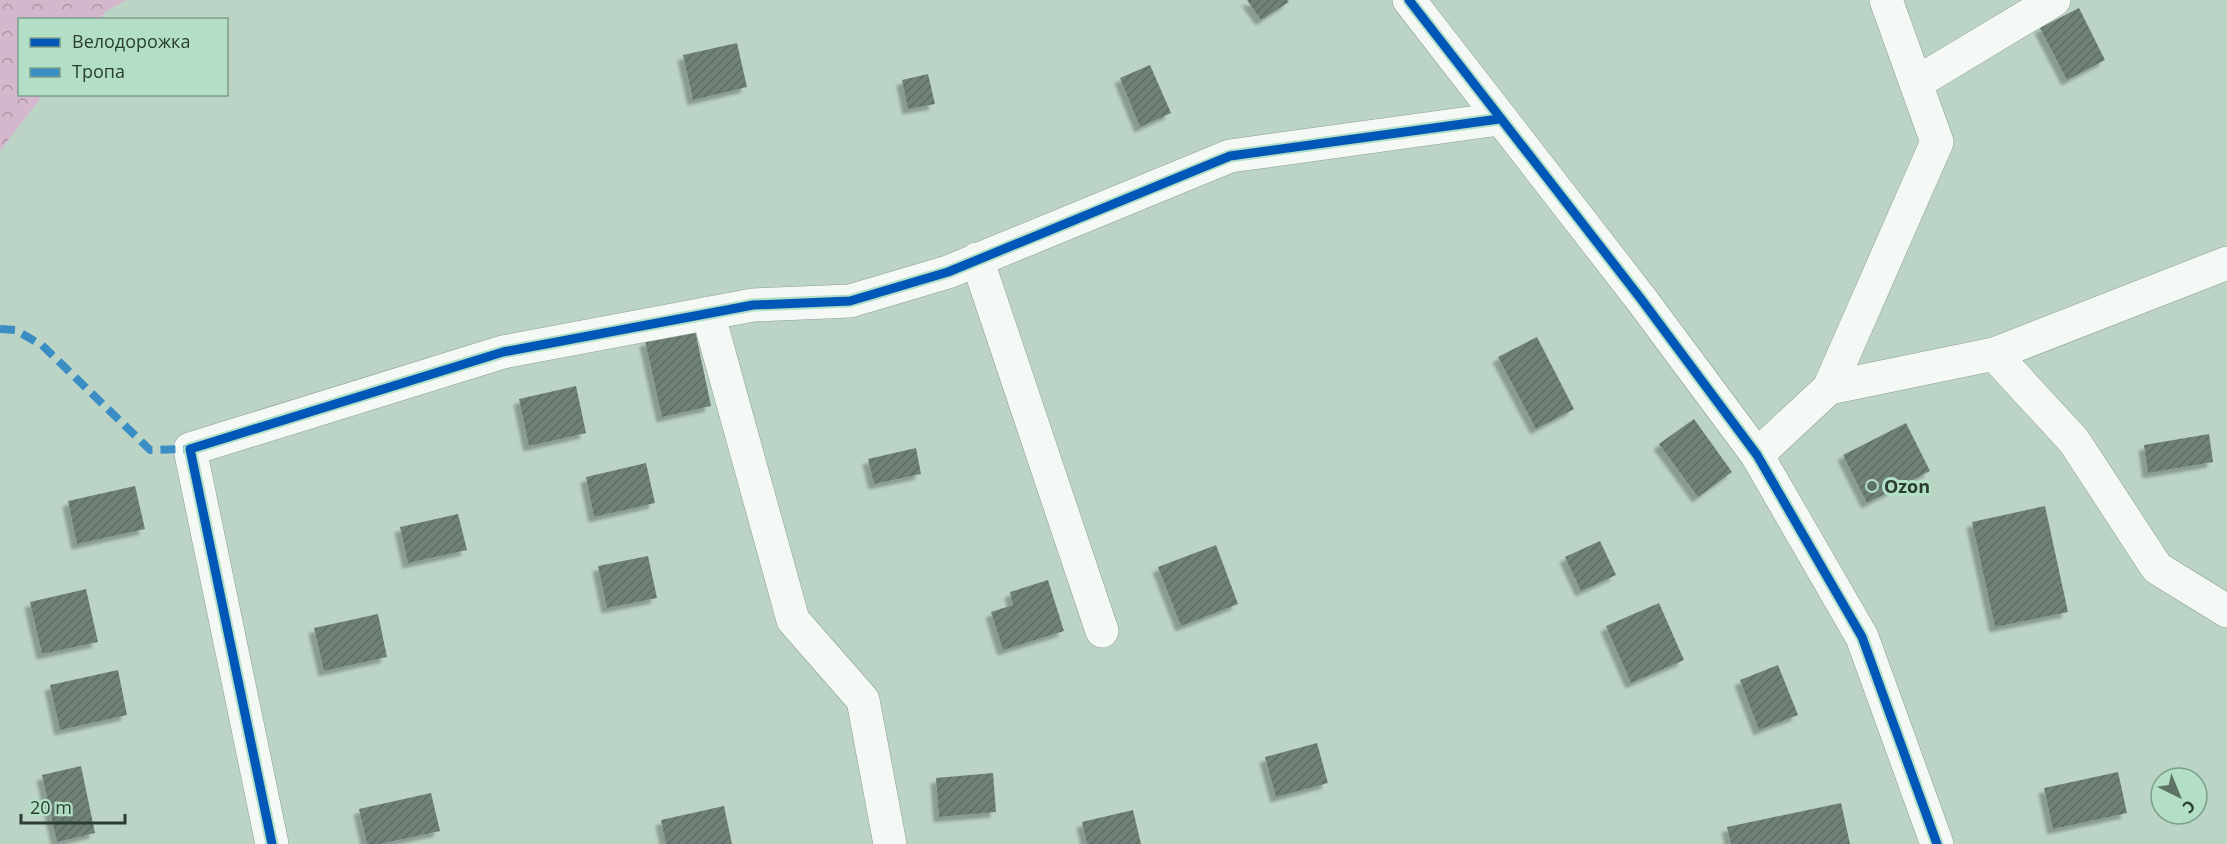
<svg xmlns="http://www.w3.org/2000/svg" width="2227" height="844" font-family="'Open Sans',sans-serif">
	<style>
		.forest { fill: url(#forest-crowns) }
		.building { fill: url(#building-hatch); filter: url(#shadow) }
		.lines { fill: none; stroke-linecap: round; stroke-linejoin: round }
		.minor-casing { stroke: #8b9e93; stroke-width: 34 }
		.minor { stroke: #f5f9f6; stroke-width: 33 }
		.quiet { stroke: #3a8ec4; stroke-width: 8; stroke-dasharray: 15 8; stroke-linecap: butt }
		.cycleway-casing { stroke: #b2dfc5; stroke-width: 13 }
		.cycleway { stroke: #0057b8; stroke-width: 9 }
		.poi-dot { fill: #5e7266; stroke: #b2dfc5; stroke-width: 2 }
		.labels { text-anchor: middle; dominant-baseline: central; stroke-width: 6; stroke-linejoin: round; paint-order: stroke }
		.poi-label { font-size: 18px; font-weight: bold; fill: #2b3d33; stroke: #b2dfc5; text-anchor: start }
	</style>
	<defs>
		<pattern id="forest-crowns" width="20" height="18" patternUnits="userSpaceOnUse" patternTransform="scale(1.5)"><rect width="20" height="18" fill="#d4b7cc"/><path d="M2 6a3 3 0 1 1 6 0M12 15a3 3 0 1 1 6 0" fill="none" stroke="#ac96a6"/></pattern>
		<pattern id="building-hatch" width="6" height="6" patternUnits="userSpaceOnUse" patternTransform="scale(1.5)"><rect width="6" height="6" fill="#708278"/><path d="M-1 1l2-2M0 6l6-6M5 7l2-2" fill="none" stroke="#5c6c63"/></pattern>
		<filter id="shadow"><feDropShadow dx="-5.5" dy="5.5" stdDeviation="1.5" flood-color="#0004"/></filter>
	</defs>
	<rect width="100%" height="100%" fill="#bcd4c6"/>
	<path class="forest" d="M0 0H127L106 11 100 19 20 20V94L43 95 0 151Z"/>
	<path class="building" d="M1247 0H1287L1289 2 1261 20Z
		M2079 8 2105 60 2067 80 2040 28Z
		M737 43 747 87 693 100 683 55Z
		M1150 65 1171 113 1140 127 1120 78Z
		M928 74 935 104 908 109 902 80Z
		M695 330 711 406 662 417 645 341Z
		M1537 337 1574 409 1536 429 1498 357Z
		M576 386 586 433 529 446 519 399Z
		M1694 419 1732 472 1698 497 1659 444Z
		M1906 423 1930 471 1867 503 1843 455Z
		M2209 434 2213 462 2148 473 2144 445Z
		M916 448 921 474 874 484 868 459Z
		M646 463 655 503 594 517 586 477Z
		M135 486 145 529 77 544 68 501Z
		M2045 506 2068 612 1995 627 1972 522Z
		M458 514 467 550 408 563 400 527Z
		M1600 541 1616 575 1581 591 1565 557Z
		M1216 545 1238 604 1181 626 1158 567Z
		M648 556 657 598 607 608 598 566Z
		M1048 580 1064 631 1003 650 991 612 1013 605 1010 592Z
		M86 589 98 642 42 654 30 602Z
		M1659 603 1684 660 1631 683 1606 626Z
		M378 614 387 657 324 671 314 628Z
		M1778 665 1798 715 1759 730 1740 680Z
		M118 670 127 715 60 730 50 685Z
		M1317 743 1328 783 1276 797 1265 757Z
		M81 766 95 833 57 842 42 775Z
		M2118 772 2127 813 2053 829 2044 788Z
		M993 773 996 812 939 817 936 778Z
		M431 793 440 831 380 844H367L359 809Z
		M1841 803 1850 844H1731L1727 827Z
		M724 806 732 844H666L661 820Z
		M1133 810 1141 844H1087L1082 822Z"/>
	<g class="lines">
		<g class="minor-casing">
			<path id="minor" d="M1409 0 1641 299 1757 455 1862 637 1937 844
				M1916 83 2054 0
				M977 259 1102 631
				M708 313 793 620 863 700 890 844
				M1994 354 2074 441 2157 568 2227 611
				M1829 388 1937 142 1886 0
				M1757 455 1829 388 1994 354 2227 263
				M272 844 190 449 503 352 753 305 850 301 948 272 1230 156 1499 119"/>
		</g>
		<use href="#minor" class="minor"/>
		<path class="quiet" d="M0 329 15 330 42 345 150 450 190 449"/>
		<g class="cycleway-casing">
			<path id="cycleway" d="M1409 0 1641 299 1757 455 1862 637 1937 844
				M272 844 190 449 503 352 753 305 850 301 948 272 1230 156 1499 119"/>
		</g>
		<use href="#cycleway" class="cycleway"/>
	</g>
	<circle class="poi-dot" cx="1872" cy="486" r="6"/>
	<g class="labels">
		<g class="poi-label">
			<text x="1884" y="486">Ozon</text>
		</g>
	</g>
	<rect x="18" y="18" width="210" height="78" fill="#b2dfc5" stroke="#7c9e8b" stroke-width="1.5"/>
	<rect x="30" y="38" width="30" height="9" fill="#0057b8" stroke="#7c9e8b" stroke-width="1.5"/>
	<text x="72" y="48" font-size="18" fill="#2b3d33">Велодорожка</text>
	<rect x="30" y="68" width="30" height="9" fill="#3a8ec4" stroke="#7c9e8b" stroke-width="1.5"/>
	<text x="72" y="78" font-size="18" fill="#2b3d33">Тропа</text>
	<g transform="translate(2179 796) rotate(137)"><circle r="28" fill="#b2dfc5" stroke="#7c9e8b" stroke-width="1.5"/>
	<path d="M0-4.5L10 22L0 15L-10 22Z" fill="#5e7266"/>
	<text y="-9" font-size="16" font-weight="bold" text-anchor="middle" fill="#2b3d33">С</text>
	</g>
	<path d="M21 814v9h104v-9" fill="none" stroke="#2b3d33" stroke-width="3"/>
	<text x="30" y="814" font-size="18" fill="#2b3d33" stroke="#b2dfc5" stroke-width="4.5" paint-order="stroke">20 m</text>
</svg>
